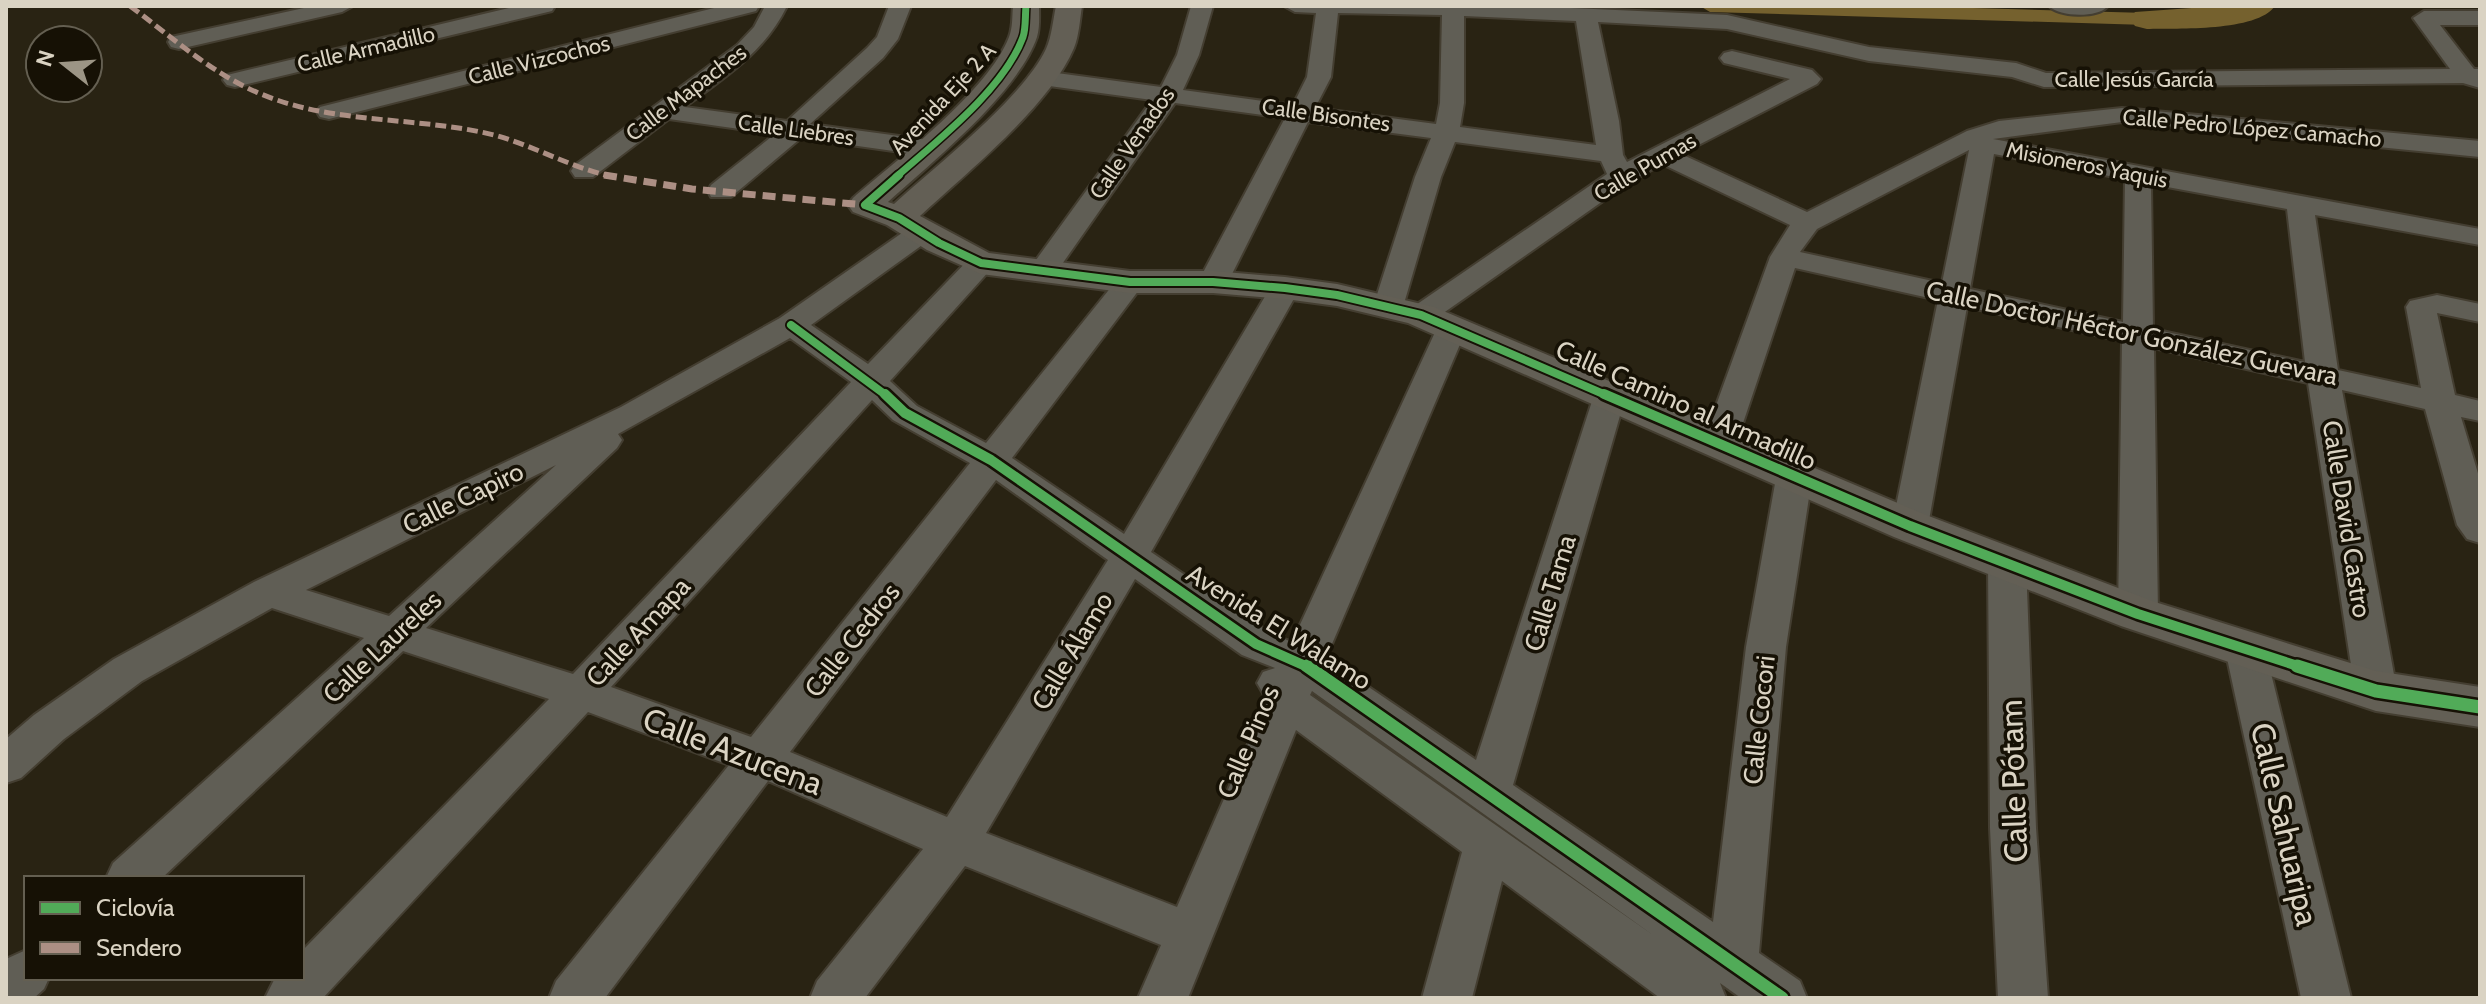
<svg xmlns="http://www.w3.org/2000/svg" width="2486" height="1004" font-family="Cabin,sans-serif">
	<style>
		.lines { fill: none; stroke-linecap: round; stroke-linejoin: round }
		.canal { fill: #75612e; fill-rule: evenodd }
		.river { fill: #75612e; fill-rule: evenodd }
		.street-casing { stroke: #443e31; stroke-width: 4 }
		.secondary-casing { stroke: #443e31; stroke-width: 4 }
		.street { fill: #605e55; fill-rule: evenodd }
		.secondary { fill: #635f55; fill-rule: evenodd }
		.quiet-far1 { stroke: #ac8f84; stroke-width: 5; stroke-dasharray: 11 5; stroke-linecap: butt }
		.quiet { stroke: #ac8f84; stroke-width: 7; stroke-dasharray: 13 7; stroke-linecap: butt }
		.cycleway-far3-casing { stroke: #161105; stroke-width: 10 }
		.cycleway-far2-casing { stroke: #161105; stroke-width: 12 }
		.cycleway-far1-casing { stroke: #161105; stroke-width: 15 }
		.cycleway-casing { stroke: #161105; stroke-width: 18 }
		.cycleway-far3 { stroke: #51ab58; stroke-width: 7 }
		.cycleway-far2 { stroke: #51ab58; stroke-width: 8 }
		.cycleway-far1 { stroke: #51ab58; stroke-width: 10 }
		.cycleway { stroke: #51ab58; stroke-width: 13 }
		.labels { text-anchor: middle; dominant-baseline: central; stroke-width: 7; stroke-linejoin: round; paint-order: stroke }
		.far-street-label { font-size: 22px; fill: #dad3c3; stroke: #161105 }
		.street-label { font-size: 26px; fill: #dad3c3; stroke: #161105 }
		.near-street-label { font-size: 32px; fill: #dad3c3; stroke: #161105 }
	</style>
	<rect width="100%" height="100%" fill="#292313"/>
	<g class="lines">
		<path class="canal" d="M1700 6H1904L2147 13 2157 19 2147 25 1710 12Z"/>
		<path class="river" d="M2220 6H2275C2257 32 2177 28 2147 29L2135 26 2130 19 2135 12Z"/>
		<g class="street-casing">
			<path id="street" d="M313 6H353L342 12 179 49 171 47 168 42 171 37Z
				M517 6H555L552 11 235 87 227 85 223 80 227 75Z
				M722 6H759L756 11 329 119 320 117 317 112 320 107Z
				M765 6H787C764 53 726 76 685 107L787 121 867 48 877 37 889 6H911L898 39 883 58 810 124 929 140 938 143 942 148 938 153 929 156 801 138 731 197H711L708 191 711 185 775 134 669 119 593 177H575L571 171 575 165 737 45 754 27Z
				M1191 6H1213L1199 55 1183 90 1293 105 1307 77 1316 13 1295 12 1284 6H1527L1727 15 1869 47 2016 63 2046 73 2450 69 2413 18 2424 11H2480V25H2440L2474 69H2480V88L2463 83 2044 87 2012 77 1869 61 1727 29 1598 22 1619 121 1623 155 1627 162 1790 79 1724 63 1720 58 1724 53 1732 51 1812 70 1821 79 1817 84 1681 154 1807 212 1967 131 1999 121 2122 108 2480 141V157L2122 122 1993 139 2480 229V245L2315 215 2338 370 2421 388 2406 307 2410 301 2437 295 2480 304V322L2437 313 2455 395 2480 401V421L2461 417 2480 480V543L2467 539 2457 525 2425 409 2342 390 2397 691 2391 702 2376 707 2361 702 2355 691 2308 383 2154 348 2158 614 2152 624 2138 628 2124 624 2118 614 2122 341 1967 307 1928 526 1923 535 1910 539 1897 535 1892 526 1938 300 1795 268 1736 444 1731 452 1719 455 1707 452 1702 444 1770 257 1790 225 1662 164 1630 182 1432 321 1421 324 1410 321 1406 315 1410 309 1607 174 1601 161 1455 142 1441 177 1403 307 1399 313 1388 316 1377 313 1373 307 1415 177 1431 138 1308 122 1228 282 1223 288 1213 291 1203 288 1198 282 1285 118 1175 103 1053 277 1043 280 1033 277 1028 271 1152 100 1042 85 1034 83 1030 78 1034 73 1042 71 1161 87 1177 55ZM1338 13 1442 15 1440 103 1436 124 1315 108 1331 77ZM1464 16 1576 21 1596 145 1460 127 1464 103ZM1969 150 1942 283 1800 252 1817 229ZM1994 154 2125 179 2123 322 1970 289ZM2151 184 2287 209 2305 362 2153 329Z
				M2049 6H2106L2107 7C2097 18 2059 17 2049 6Z
				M922 224 932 226 936 232 932 238 811 325 868 364 971 257 981 254 991 257 996 263 991 269 890 381 917 406 986 443 1120 276 1130 273 1140 276 1145 282 1012 458 1124 534 1270 288 1274 282 1285 279 1296 282 1300 288 1151 552 1270 633 1292 642 1437 328 1441 321 1452 319 1463 321 1467 328 1326 658 1476 760 1594 395 1598 388 1610 385 1622 388 1626 395 1513 785 1713 922 1746 647 1776 478 1782 470 1794 466 1806 470 1812 478 1786 647 1759 953 1800 981 1807 998H1741L1720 983 1726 998H1660L1502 881 1472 998H1422L1462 852 1296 730 1188 998H1138L1161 945 965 866 865 998H810L817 981 923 849 768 781 605 998H549L556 981 729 765 588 712 323 998H265L275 978H302V951L549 699 403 651 162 878H106L113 863 364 638 272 608 142 681 64 739 21 778 6 783V739L34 715 114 659 254 582 621 407 780 318 912 226ZM790 338 851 382 573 674 426 628 617 448 622 440 618 434ZM872 400 893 420 970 463 751 737 611 687ZM556 465 389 616 306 590ZM996 480 1108 560 947 817 790 752ZM1135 579 1242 655 1275 668 1263 672 1257 683 1267 700 1177 907 986 833ZM1312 691 1653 935 1310 695Z
				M2007 550 2020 554 2026 563 2036 828 2048 998H1998L1990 828 1988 563 1994 554Z
				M2245 634 2259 638 2265 649 2351 998H2301L2225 649 2231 638Z
				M26 950V978H49L44 989 34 998H6V959Z"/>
		</g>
		<g class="secondary-casing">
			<path id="secondary" d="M1013 6H1039C1039 16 1040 27 1037 37 1018 93 932 162 888 202L894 204C936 166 1023 98 1046 49 1052 36 1053 19 1056 6H1082C1080 19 1079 36 1074 48 1049 107 967 172 920 216L989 253 1130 271H1213L1285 277 1337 284 1434 307 1926 515 2155 602 2376 671 2480 687V727L2376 711 2121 626 1894 537 1408 323 1337 306 1285 299 1213 293H1130L981 274 927 250 887 225 853 212 848 205 853 198C897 160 989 90 1009 37 1013 27 1012 16 1013 6Z"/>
		</g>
		<use href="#street" class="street"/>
		<use href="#secondary" class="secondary"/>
		<path class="quiet-far1" d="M130 6C172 37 212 74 261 94 335 125 417 116 494 135 535 146 571 168 614 177"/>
		<path class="quiet" d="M604 175 692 189 865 205"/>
		<g class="cycleway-far3-casing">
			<path id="cycleway-far3" d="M896 177C937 141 1004 89 1023 37 1026 28 1025 16 1026 6"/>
		</g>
		<g class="cycleway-far2-casing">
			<path id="cycleway-far2" d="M899 175 865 205 899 218 939 243 981 263 1130 282H1213L1285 288 1337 295 1421 315 1608 396
				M791 325 887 396"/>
		</g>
		<g class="cycleway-far1-casing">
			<path id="cycleway-far1" d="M885 394 905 413 991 460 1256 644 1310 668
				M1604 394 1910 526 2138 614 2304 668"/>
		</g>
		<g class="cycleway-casing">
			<path id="cycleway" d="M1307 666 1782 998
				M2297 666 2376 691 2480 707"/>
		</g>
		<use href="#cycleway-far3" class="cycleway-far3"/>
		<use href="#cycleway-far2" class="cycleway-far2"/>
		<use href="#cycleway-far1" class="cycleway-far1"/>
		<use href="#cycleway" class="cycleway"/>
	</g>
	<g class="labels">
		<g class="far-street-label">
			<text transform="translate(366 49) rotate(-13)">Calle Armadillo</text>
			<text transform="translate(539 60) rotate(-14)">Calle Vizcochos</text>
			<text x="2134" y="79">Calle Jesús García</text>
			<text transform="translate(686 93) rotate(-37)">Calle Mapaches</text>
			<text transform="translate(943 99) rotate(-47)">Avenida Eje 2 A</text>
			<text transform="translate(1326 115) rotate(8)">Calle Bisontes</text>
			<text transform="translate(2252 128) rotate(5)">Calle Pedro López Camacho</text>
			<text transform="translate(796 130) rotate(8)">Calle Liebres</text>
			<text transform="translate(1132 143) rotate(-55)">Calle Venados</text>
			<text transform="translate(2087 165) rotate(11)">Misioneros Yaquis</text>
			<text transform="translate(1645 167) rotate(-30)">Calle Pumas</text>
		</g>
		<g class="street-label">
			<text transform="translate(2132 333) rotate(12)">Calle Doctor Héctor González Guevara</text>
			<text transform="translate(1686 405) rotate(24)">Calle Camino al Armadillo</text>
			<text transform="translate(463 498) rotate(-26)">Calle Capiro</text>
			<text transform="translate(2347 519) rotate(81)">Calle David Castro</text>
			<text transform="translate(1550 593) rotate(-73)">Calle Tama</text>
			<text transform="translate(1279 627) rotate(32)">Avenida El Walamo</text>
			<text transform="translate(638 632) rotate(-47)">Calle Amapa</text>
			<text transform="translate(852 640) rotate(-52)">Calle Cedros</text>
			<text transform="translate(382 647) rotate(-43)">Calle Laureles</text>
			<text transform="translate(1072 651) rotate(-59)">Calle Álamo</text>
			<text transform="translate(1759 720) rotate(-84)">Calle Cocori</text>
			<text transform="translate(1248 742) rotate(-67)">Calle Pinos</text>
		</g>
		<g class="near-street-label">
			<text transform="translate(733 751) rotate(21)">Calle Azucena</text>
			<text transform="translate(2013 781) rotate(-92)">Calle Pótam</text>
			<text transform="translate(2285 824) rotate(77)">Calle Sahuaripa</text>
		</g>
	</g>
	<rect width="2486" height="1004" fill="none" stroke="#dad3c3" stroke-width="16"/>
	<rect x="24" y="876" width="280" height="104" fill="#161105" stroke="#645f51" stroke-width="2"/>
	<rect x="40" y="902" width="40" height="12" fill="#51ab58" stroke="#645f51" stroke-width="2"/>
	<text x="96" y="916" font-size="24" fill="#dad3c3">Ciclovía</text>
	<rect x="40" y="942" width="40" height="12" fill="#ac8f84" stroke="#645f51" stroke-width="2"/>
	<text x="96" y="956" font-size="24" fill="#dad3c3">Sendero</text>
	<g transform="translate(64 64) rotate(287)"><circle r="38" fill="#161105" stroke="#645f51" stroke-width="2"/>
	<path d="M0-6L14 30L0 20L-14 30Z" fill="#9c9585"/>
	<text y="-12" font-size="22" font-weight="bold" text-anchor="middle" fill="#dad3c3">N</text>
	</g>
</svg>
